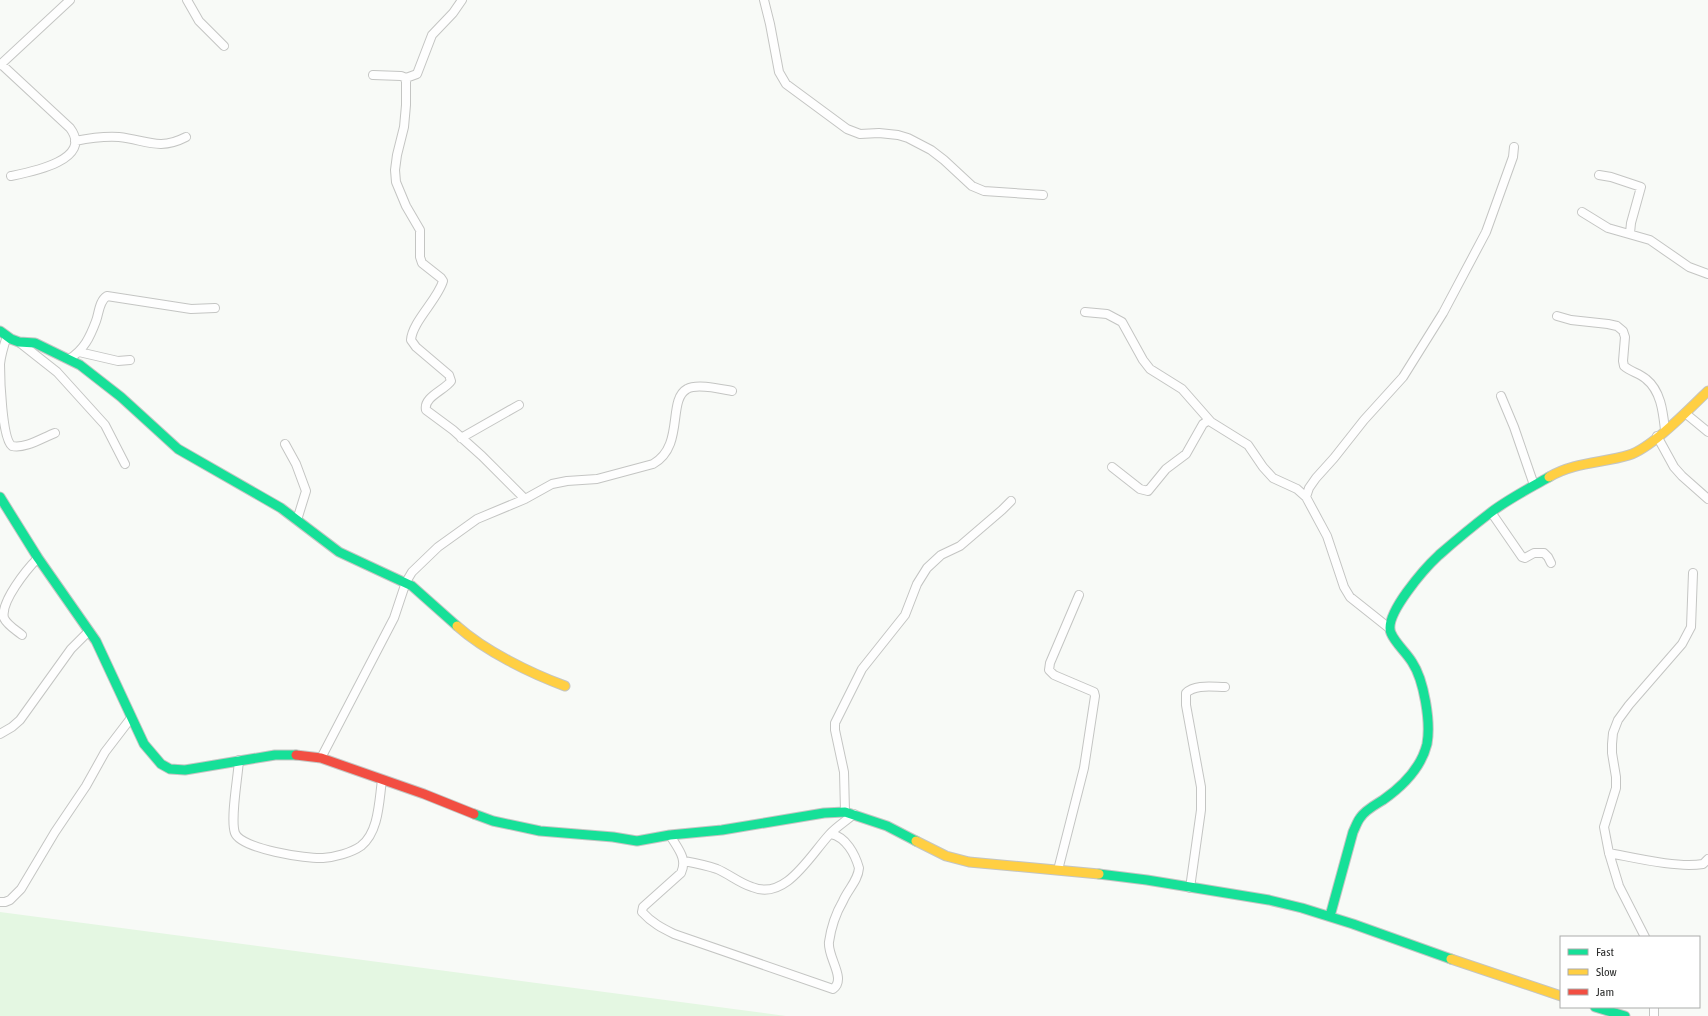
<svg xmlns="http://www.w3.org/2000/svg" width="1708" height="1016" font-family="'Asap Condensed',sans-serif">
	<style>
		.green { fill: #e4f7e2 }
		.lines { fill: none; stroke-linecap: round; stroke-linejoin: round }
		.street-casing { stroke: #c4c5c3; stroke-width: 10 }
		.fast-casing { stroke: #c4c5c3; stroke-width: 11 }
		.slow-casing { stroke: #c4c5c3; stroke-width: 11 }
		.jam-casing { stroke: #c4c5c3; stroke-width: 11 }
		.street { stroke: #fefefe; stroke-width: 8 }
		.fast { stroke: #16e098; stroke-width: 9 }
		.slow { stroke: #ffcf43; stroke-width: 9 }
		.jam { stroke: #f24e42; stroke-width: 9 }
	</style>
	<rect width="100%" height="100%" fill="#f8faf7"/>
	<path class="green" d="M0 912 786 1016H0Z"/>
	<g class="lines">
		<g class="street-casing">
			<path id="street" d="M187 0 199 21 224 46
				M764 0 770 24 779 72 786 84 847 129 860 134 879 133 898 135 908 138 931 150 944 160 972 186 984 191 1043 195
				M1 64 70 128C94 160 31 172 11 176
				M0 65 70 0
				M373 75 401 76 406 78 417 74 432 35 453 13 462 0
				M406 78V105L404 127 397 155 395 170 396 182 406 206 420 230V257L422 263 441 278 443 281C438 299 412 322 411 340L416 347 449 375 451 381C445 390 423 397 426 410L453 430 482 456 525 499
				M75 141C90 138 104 136 119 137 146 140 159 151 186 137
				M1599 175 1611 177 1641 187 1631 223 1630 233
				M1582 212 1608 228 1650 240 1689 267 1708 274
				M1085 312 1107 314 1122 322 1143 360 1150 369 1182 389 1211 422 1248 445 1263 467 1273 478 1297 489 1306 497 1327 536 1344 587 1350 597 1389 628
				M1557 316 1571 320 1608 324 1617 326 1623 331 1625 337 1623 361 1624 366C1631 372 1639 373 1646 379 1661 391 1663 412 1665 430
				M7 336C4 345 1 355 0 364 0 378 2 439 12 446 25 449 42 438 55 433
				M19 342 57 372 105 425 125 464
				M79 352 118 361 130 360
				M69 359C84 350 90 337 96 321 99 313 99 301 107 296L191 309 215 308
				M1501 396 1514 427 1534 485
				M1685 413 1708 432
				M1657 436 1674 467 1682 476 1708 499
				M461 438 519 405
				M285 444 296 464 306 491 297 520
				M1112 467 1140 489 1148 491 1166 469 1186 454 1203 424 1209 420
				M1306 497 1309 488 1316 478 1334 458 1364 420 1403 377 1443 313 1486 232 1513 157 1514 147
				M1491 512 1522 557 1525 558 1534 553H1544L1548 557 1551 563
				M22 635C16 630 7 625 4 618 0 602 27 569 38 558
				M0 734 12 727 20 720 71 649 89 631
				M321 758 394 618 406 582 412 572 438 547 477 519 525 499 552 484 567 481 597 479 653 464C685 446 667 400 687 389 697 383 721 389 732 391
				M239 760C238 777 230 819 235 833 241 849 307 859 323 858 335 857 351 853 361 846 379 832 379 801 382 780
				M845 812 844 772 835 730V723L862 669 905 615 917 584 927 568 941 555 960 546 1002 510 1011 501
				M670 835C677 848 688 858 681 873L643 907 642 912C652 923 662 928 674 934L833 989C847 979 827 957 829 942 831 928 836 913 843 901 848 889 858 881 859 868 855 854 846 837 831 834
				M1609 853C1636 858 1676 868 1703 864L1708 859
				M684 861C695 863 706 865 717 869 729 874 739 883 752 887 785 901 809 857 829 835 836 827 846 821 854 814
				M1058 870 1084 768 1095 696 1094 692 1054 675 1049 670 1050 663 1079 595
				M1190 888 1201 810V787L1186 705V693C1195 684 1213 687 1225 687
				M0 902H5L10 900 21 889 55 832 86 786 105 752 131 718
				M1645 937 1619 886 1609 853 1604 827 1616 788V777L1612 753V744L1613 733 1618 720 1629 705 1682 644 1691 627 1693 573
				M1654 1007V1016"/>
		</g>
		<g class="fast-casing">
			<path id="fast" d="M0 331 11 339 19 342 35 343 80 365 121 397 178 449 281 508 339 552 412 586 457 626
				M0 497 38 558 96 641 144 744 161 764 170 769 185 770 275 755H296
				M474 814 493 821 540 831 613 837 637 841 670 835 722 830 824 813 845 812 887 826 916 841
				M1099 874 1147 880 1269 900 1302 908 1353 924 1451 959
				M1330 916 1353 832C1355 828 1357 822 1360 818 1365 810 1375 805 1383 800 1403 786 1421 768 1427 744 1431 722 1424 680 1412 662 1406 652 1395 643 1391 633 1383 615 1426 567 1439 555 1455 541 1473 526 1490 513 1508 499 1530 488 1549 477
				M1595 1007 1625 1016"/>
		</g>
		<g class="slow-casing">
			<path id="slow" d="M1549 477C1574 462 1603 463 1629 455 1652 448 1690 408 1708 391
				M457 626C485 651 530 673 565 686
				M916 841 946 856 969 862 1099 874
				M1451 959 1561 996"/>
		</g>
		<g class="jam-casing">
			<path id="jam" d="M296 755 321 758 424 794 474 814"/>
		</g>
		<use href="#street" class="street"/>
		<use href="#fast" class="fast"/>
		<use href="#slow" class="slow"/>
		<use href="#jam" class="jam"/>
	</g>
	<rect x="1560" y="936" width="140" height="72" fill="#ffffff" stroke="#abacab"/>
	<rect x="1568" y="949" width="20" height="6" fill="#16e098" stroke="#abacab"/>
	<text x="1596" y="956" font-size="12" fill="#2e2f2e">Fast</text>
	<rect x="1568" y="969" width="20" height="6" fill="#ffcf43" stroke="#abacab"/>
	<text x="1596" y="976" font-size="12" fill="#2e2f2e">Slow</text>
	<rect x="1568" y="989" width="20" height="6" fill="#f24e42" stroke="#abacab"/>
	<text x="1596" y="996" font-size="12" fill="#2e2f2e">Jam</text>
</svg>
